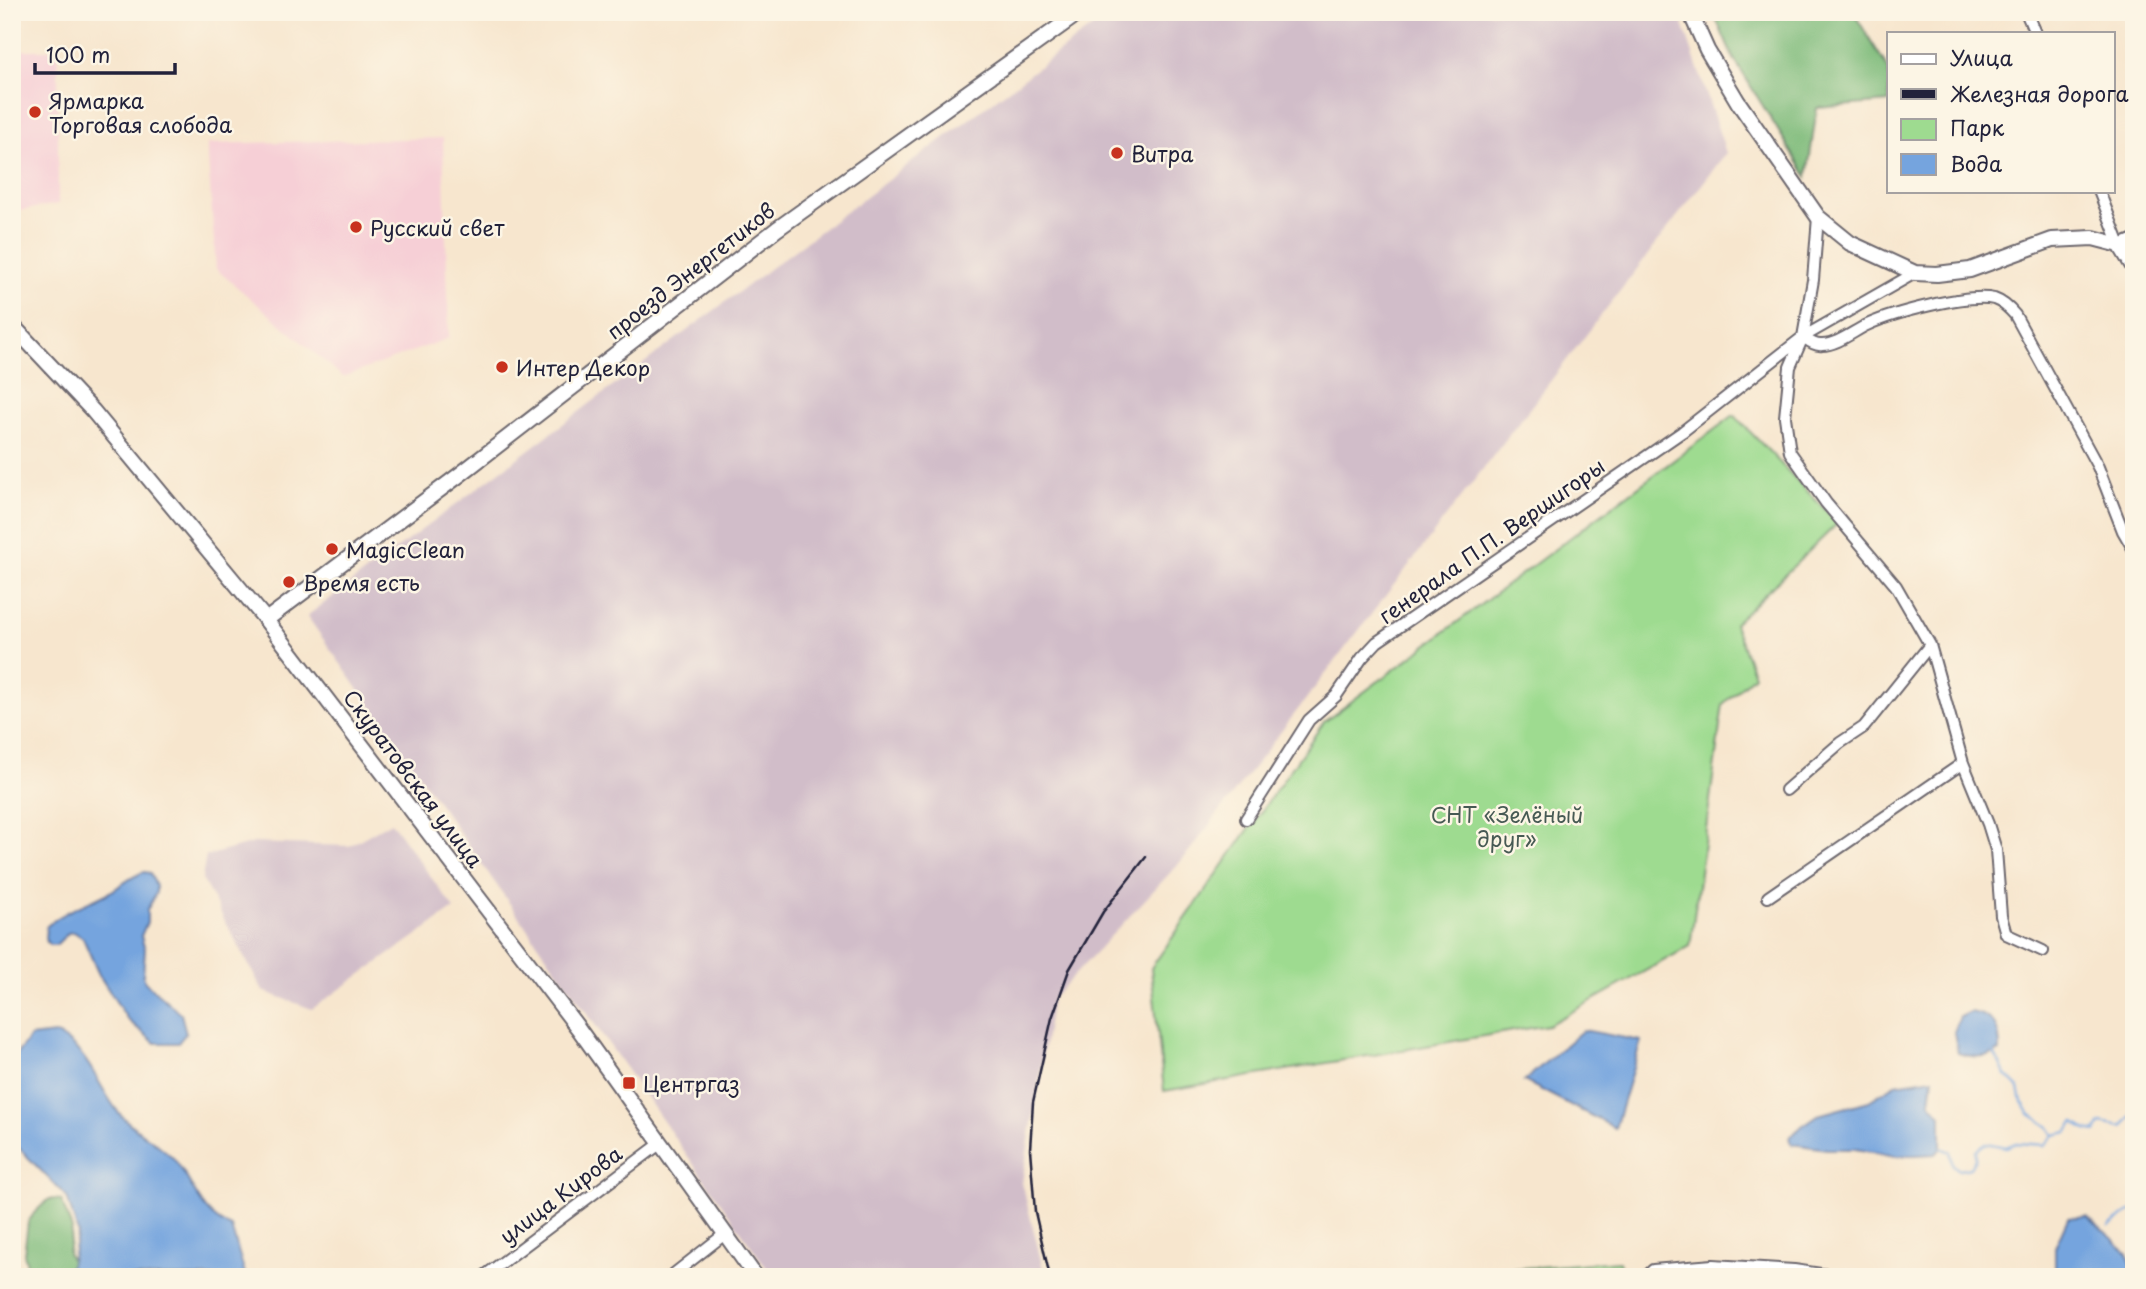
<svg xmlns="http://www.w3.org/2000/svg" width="2146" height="1289" font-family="'Playpen Sans',sans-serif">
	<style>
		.built { fill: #f6cfd6 }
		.industrial { fill: #d1bdc9 }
		.green { fill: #9edb90; stroke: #607e66; stroke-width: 2 }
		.forest { fill: #7ebb7a; stroke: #506e5a; stroke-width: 2 }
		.water { fill: #75a4de; stroke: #4c638c; stroke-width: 2 }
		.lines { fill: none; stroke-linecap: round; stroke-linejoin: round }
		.stream { stroke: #75a4de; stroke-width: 2.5 }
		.minor-casing { stroke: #6d676e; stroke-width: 14 }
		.tertiary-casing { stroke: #6d676e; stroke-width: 18 }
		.minor { stroke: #fff; stroke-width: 10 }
		.tertiary { stroke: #fff; stroke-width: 14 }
		.rail { stroke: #22223b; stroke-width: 2.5 }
		.poi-dot { fill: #c8321e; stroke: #fcf5e5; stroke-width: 2.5 }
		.labels { text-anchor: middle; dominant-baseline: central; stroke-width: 5; stroke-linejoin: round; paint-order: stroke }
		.poi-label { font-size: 21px; fill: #22223b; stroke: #fcf5e5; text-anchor: start }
		.street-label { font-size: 21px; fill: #22223b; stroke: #fcf5e5 }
		.park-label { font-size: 21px; fill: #475a54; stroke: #fcf5e5 }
	</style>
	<rect width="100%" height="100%" fill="#fcf5e5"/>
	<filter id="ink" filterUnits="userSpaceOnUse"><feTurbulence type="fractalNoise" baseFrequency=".0143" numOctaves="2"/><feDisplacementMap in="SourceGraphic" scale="14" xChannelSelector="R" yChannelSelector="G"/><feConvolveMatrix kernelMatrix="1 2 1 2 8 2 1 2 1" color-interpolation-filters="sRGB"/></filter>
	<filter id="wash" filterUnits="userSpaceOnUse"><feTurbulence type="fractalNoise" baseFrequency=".00686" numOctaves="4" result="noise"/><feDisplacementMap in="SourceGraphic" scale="28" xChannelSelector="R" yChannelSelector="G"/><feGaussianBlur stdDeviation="1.57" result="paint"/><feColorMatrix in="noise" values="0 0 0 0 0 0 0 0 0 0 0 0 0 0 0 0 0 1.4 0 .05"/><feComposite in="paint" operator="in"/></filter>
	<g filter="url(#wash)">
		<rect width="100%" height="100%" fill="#f7e6ce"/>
		<path class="built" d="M12 50H58V204L12 212Z
			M443 138 449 338 343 377 216 269 207 144Z"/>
		<path class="industrial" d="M1112 12H1679L1726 153 1183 859 1052 999 1022 1183 1045 1277H773L307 616Z
			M391 822 454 909 312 1009 263 991 202 879 206 856 254 843 349 846Z"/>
		<path class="green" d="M1734 415 1838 523 1734 624 1754 675 1723 704 1690 946 1548 1025 1164 1091 1151 968 1324 722Z
			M1619 1261 1624 1277H1399Z"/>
		<path class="forest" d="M1713 12H1853L1889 70V102L1817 108 1807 177 1732 56Z
			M49 1199 61 1200 72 1229 68 1253 74 1267 92 1277H31L24 1254 28 1222 35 1212Z"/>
		<path class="water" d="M144 872 150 873 156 886V893L147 910V922L141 936 145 950 143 976 145 982 181 1014 186 1033 178 1043H155L128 1020 99 975 83 938 74 932 68 933 56 945H49L45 939 46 927C64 910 88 904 110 892 122 885 130 877 144 872Z
			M1971 1012C1994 1016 2000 1027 2000 1051 1985 1058 1974 1058 1958 1053L1954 1032 1960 1017Z
			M1583 1030 1641 1041 1615 1128 1524 1081Z
			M55 1034C89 1049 97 1086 119 1113 133 1130 157 1141 173 1158 194 1182 198 1214 231 1227L246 1277H67L78 1233 67 1197 12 1141V1060L30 1037Z
			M1933 1078 1930 1102 1941 1115V1148L1936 1154 1896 1156 1855 1149H1827L1792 1144 1790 1137 1802 1126 1818 1115 1869 1101 1896 1084Z
			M2087 1216C2105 1233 2134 1250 2134 1277H2055V1247L2068 1218Z"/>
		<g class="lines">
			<path class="stream" d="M1994 1053 2006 1075 2019 1088 2022 1102 2030 1114 2048 1126 2054 1135
				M1941 1148 1950 1152 1953 1165 1959 1170 1970 1168 1975 1159 1976 1150 1986 1143 2006 1147 2016 1143 2045 1145 2054 1135 2068 1132 2074 1122 2086 1130 2096 1132 2101 1123 2122 1127 2134 1113
				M2109 1226 2134 1209"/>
		</g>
	</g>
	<g filter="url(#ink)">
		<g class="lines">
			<g class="minor-casing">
				<path id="minor" d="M2026 12 2035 33
					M2099 191 2120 245 2134 239
					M1818 217 1813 280 1803 337 1790 367 1785 417 1790 452 1826 503 1896 586 1930 645 1963 763 1988 824 1996 850 2001 916 2006 934 2043 951
					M1803 337C1809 341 1815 346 1822 345 1837 345 1854 331 1867 325 1893 313 1967 293 1994 299 2003 302 2009 308 2015 315L2098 467 2123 531 2134 550
					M1786 790 1840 743 1864 727 1930 645
					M1246 819 1309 720 1336 696 1362 658 1377 642 1682 432 1803 337 1915 273
					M1768 897 1963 763
					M483 1277 661 1143
					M670 1277 726 1233
					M1646 1277 1653 1270 1713 1265 1794 1270 1841 1277"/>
			</g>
			<g class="tertiary-casing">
				<path id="tertiary" d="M1690 12 1707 50 1738 102 1818 217 1850 243 1915 273 1937 274 1970 270 2052 240 2093 238 2120 245 2134 268
					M12 325 93 411 266 620 578 1028 756 1277
					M266 620 458 476 777 229 1080 12"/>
			</g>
			<use href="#minor" class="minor"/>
			<use href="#tertiary" class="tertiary"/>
			<path class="rail" d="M1050 1277 1035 1212 1030 1149 1033 1102 1052 1018 1069 970 1103 912 1146 857"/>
		</g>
	</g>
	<g class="poi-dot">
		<circle cx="35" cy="112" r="7"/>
		<circle cx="1117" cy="153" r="7"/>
		<circle cx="356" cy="227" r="7"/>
		<circle cx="502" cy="367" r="7"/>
		<circle cx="332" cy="549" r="7"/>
		<circle cx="289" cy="582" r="7"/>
		<rect x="622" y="1076" width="14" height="14" rx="3.5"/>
	</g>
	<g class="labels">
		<g class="poi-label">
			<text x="49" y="100">Ярмарка<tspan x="49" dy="24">Торговая слобода</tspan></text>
			<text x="1131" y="153">Витра</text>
			<text x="370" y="227">Русский свет</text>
			<text x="516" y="367">Интер Декор</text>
			<text x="346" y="549">MagicClean</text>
			<text x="303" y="582">Время есть</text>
			<text x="643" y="1083">Центргаз</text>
		</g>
		<g class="street-label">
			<text transform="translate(690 270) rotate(-38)">проезд Энергетиков</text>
			<text transform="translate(1491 540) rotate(-35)">генерала П.П. Вершигоры</text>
			<text transform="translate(414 778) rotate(53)">Скуратовская улица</text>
			<text transform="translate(560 1194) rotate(-37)">улица Кирова</text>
		</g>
		<g class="park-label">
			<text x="1507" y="814">СНТ «Зелёный<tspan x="1507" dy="24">друг»</tspan></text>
		</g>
	</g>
	<rect width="2146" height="1289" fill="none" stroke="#fcf5e5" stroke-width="42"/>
	<rect x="1887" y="32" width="228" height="161" fill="#fcf5e5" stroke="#a5a1a1" stroke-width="2"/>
	<rect x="1901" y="54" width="35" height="10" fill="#ffffff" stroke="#a5a1a1" stroke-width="2"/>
	<text x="1950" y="66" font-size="21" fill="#22223b">Улица</text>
	<rect x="1901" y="89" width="35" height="10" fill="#22223b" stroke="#a5a1a1" stroke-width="2"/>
	<text x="1950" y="102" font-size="21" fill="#22223b">Железная дорога</text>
	<rect x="1901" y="119" width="35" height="21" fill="#9edb90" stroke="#a5a1a1" stroke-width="2"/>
	<text x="1950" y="136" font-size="21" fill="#22223b">Парк</text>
	<rect x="1901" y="154" width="35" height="21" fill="#75a4de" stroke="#a5a1a1" stroke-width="2"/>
	<text x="1950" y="172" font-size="21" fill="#22223b">Вода</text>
	<path d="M35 63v10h140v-10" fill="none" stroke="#22223b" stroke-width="3.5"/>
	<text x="46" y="63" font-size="21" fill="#22223b" stroke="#fcf5e5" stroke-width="5" paint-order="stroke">100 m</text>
</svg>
